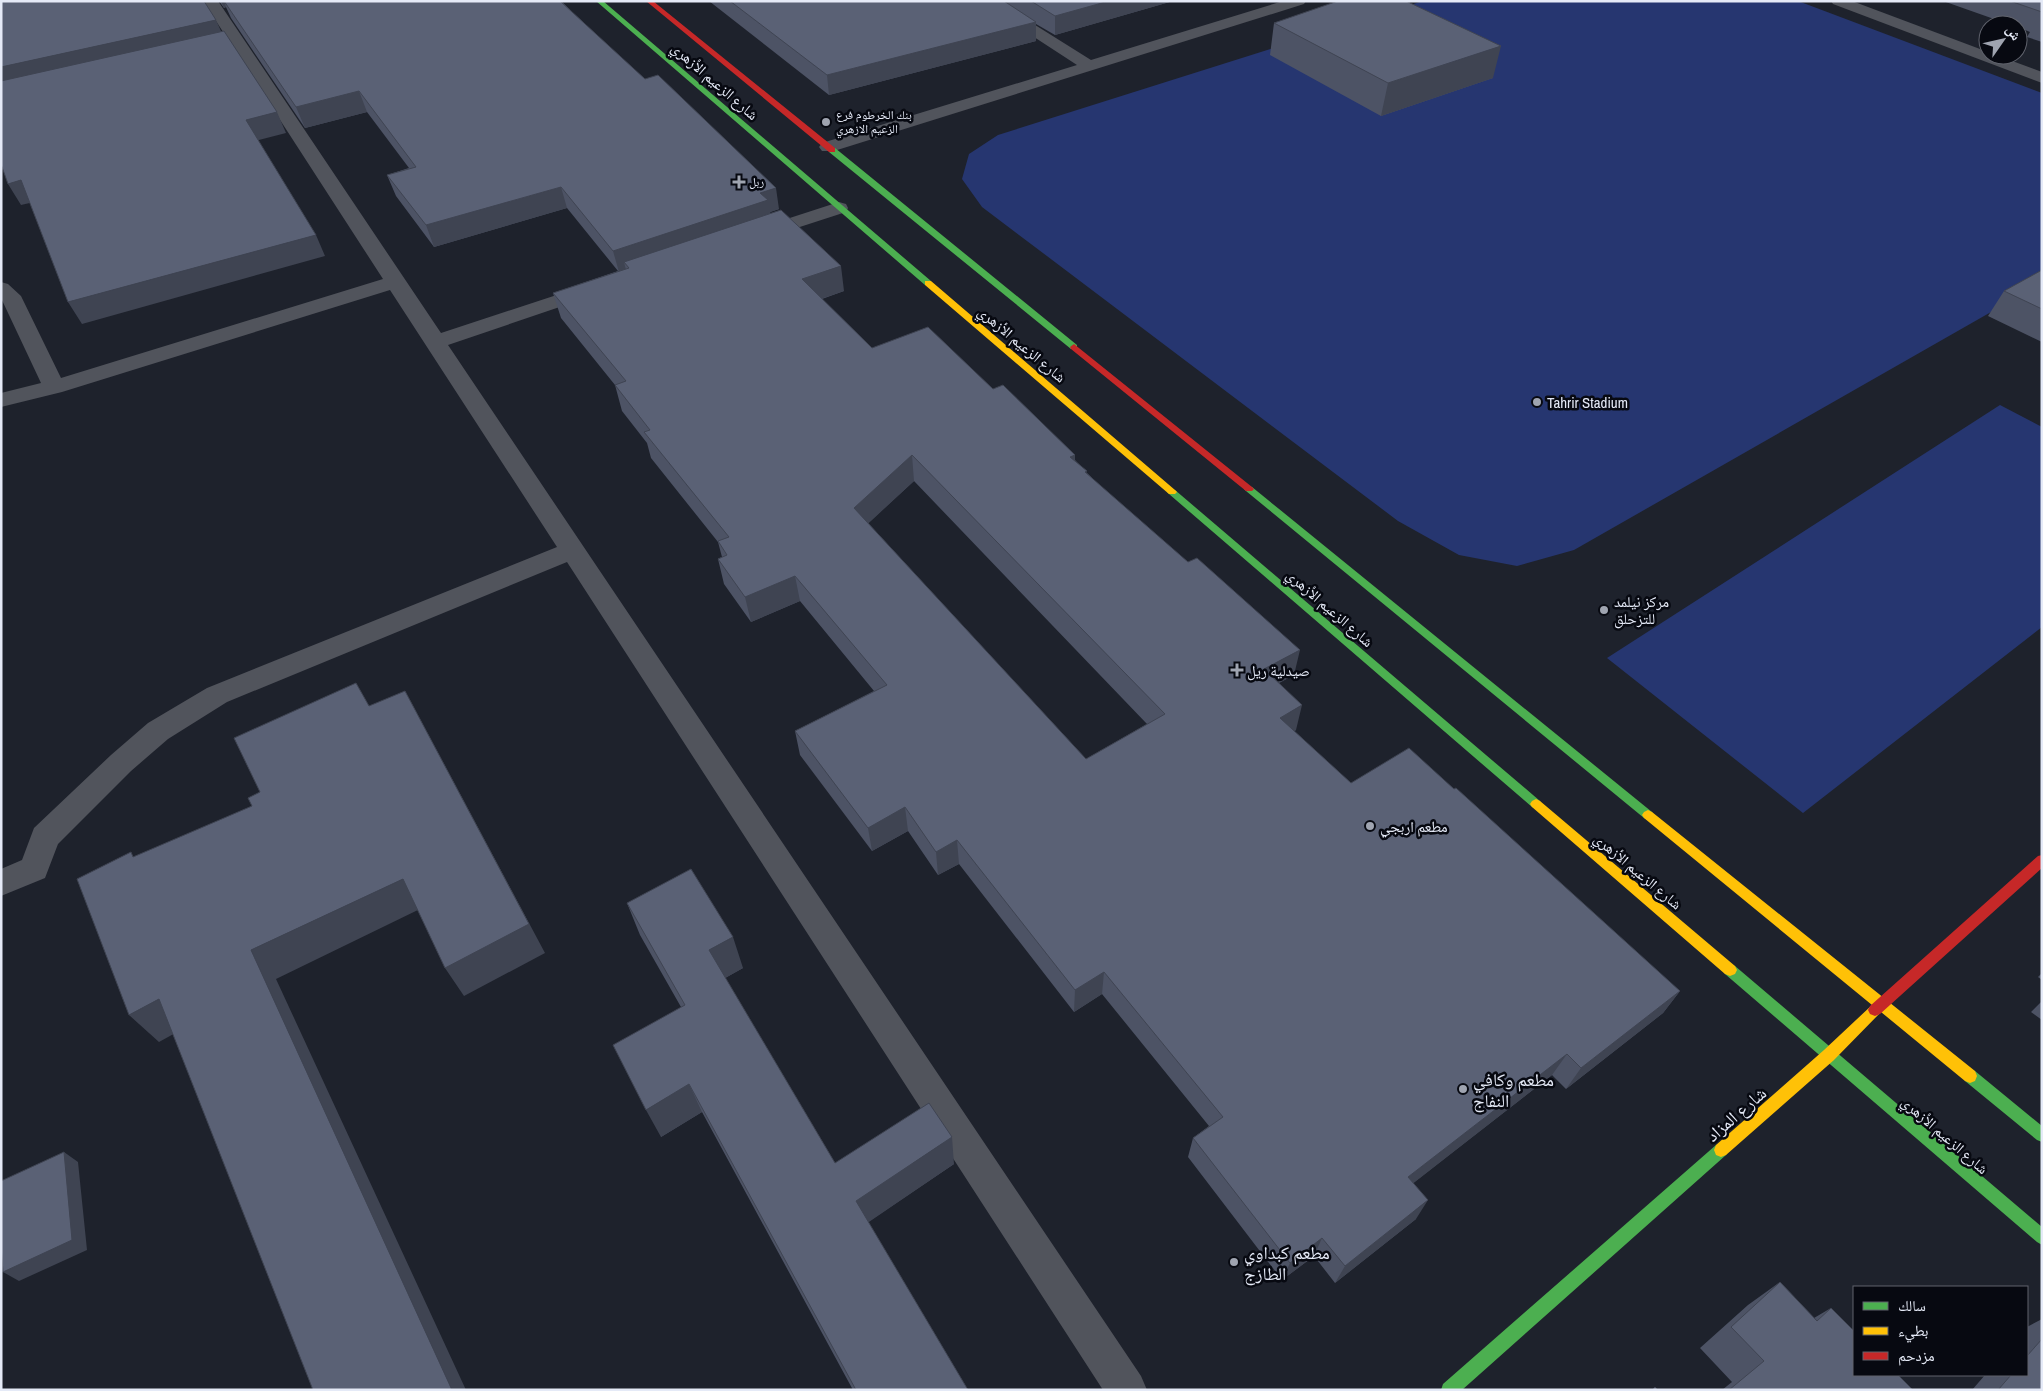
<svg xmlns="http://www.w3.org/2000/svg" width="2043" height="1391" font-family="'Archivo Narrow','Noto Naskh Arabic',sans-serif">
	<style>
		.green { fill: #263670 }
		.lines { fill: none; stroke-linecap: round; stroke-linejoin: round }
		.street { fill: #51545c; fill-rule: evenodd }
		.fast { fill: #4caf50; fill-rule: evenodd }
		.slow { fill: #ffc107; fill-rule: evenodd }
		.jam { fill: #c62828; fill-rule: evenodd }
		.wall { fill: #4d5365; fill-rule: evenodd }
		.shaded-wall { fill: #3f4452 }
		.building { fill: #5a6175; stroke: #3f4452; fill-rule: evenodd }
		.poi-dot { fill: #9fa4b0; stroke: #070911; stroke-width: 2 }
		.labels { text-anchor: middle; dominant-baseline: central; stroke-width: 5; stroke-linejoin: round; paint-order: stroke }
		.far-poi-label { font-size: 12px; fill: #e5eaf7; stroke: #070911; text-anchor: start }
		.street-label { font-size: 15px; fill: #e5eaf7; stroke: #070911 }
		.poi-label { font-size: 15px; fill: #e5eaf7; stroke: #070911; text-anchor: start }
		.near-poi-label { font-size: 18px; fill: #e5eaf7; stroke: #070911; text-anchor: start }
		.near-street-label { font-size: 18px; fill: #e5eaf7; stroke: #070911 }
	</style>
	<rect width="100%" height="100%" fill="#1e222c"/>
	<path class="green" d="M1423 1H1798L2042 93V283L1574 550 1517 566 1459 555 1398 521 982 207 962 179 969 154 998 135Z
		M2000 405 2042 427V627L1803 813 1607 658Z"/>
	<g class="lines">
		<path class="street" d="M203 1H218L441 333 584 286 591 284 598 286 601 290 598 294 448 345 1141 1376 1147 1390H1103L567 562 227 702 168 739 131 771 58 844 45 878 1 896V869L22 860 34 828 111 755 148 723 207 688 557 547 390 290 62 392 1 407V393L41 383 1 298V282L8 284 21 296 61 378 383 279Z
			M979 1H997L1091 60 1283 1H1306L1304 4 834 151H822L819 147 822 143 1077 65Z
			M1831 1H1852L1988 52V55H1996L2042 72V83L1833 4Z
			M839 202 846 204 848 208 846 212 760 240 753 238 750 234 753 230Z"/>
		<path class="fast" d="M596 1H603L931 281V285H925Z
			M829 148H835L1077 345V349H1071L829 152Z
			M1249 486 1252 487 1652 812 1654 815 1652 818 1648 820 1644 818 1246 491 1244 489Z
			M1172 489 1175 490 1540 801 1542 804 1540 807 1536 809 1532 807 1169 494 1167 492 1169 490Z
			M1730 964 1735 966 2042 1227V1245L2037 1242 1725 974 1723 970 1725 966Z
			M1970 1069 1975 1071 2042 1126V1142L2037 1140 1965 1081 1963 1076 1965 1071Z
			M1721 1143 1726 1145 1728 1150 1726 1155 1462 1390H1441L1443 1384 1716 1145Z"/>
		<path class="slow" d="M925 281H931L1175 490 1177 492 1175 494H1169L925 285Z
			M1536 799 1540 801 1735 966 1737 970 1735 974 1730 976 1725 974 1532 807 1530 804 1532 801Z
			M1648 810 1652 812 1975 1071 1977 1076 1975 1081 1970 1083 1965 1081 1881 1012 1834 1060 1726 1155 1721 1157 1716 1155 1714 1150 1716 1145 1824 1050 1872 1005 1644 818 1642 815 1644 812Z"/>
		<path class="jam" d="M646 1H653L835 148V152H829Z
			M1074 344 1252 487 1254 489 1252 491H1246L1071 349 1070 347Z
			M2042 855V868L1880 1014 1875 1016 1870 1014 1868 1010 1870 1006 2038 856Z"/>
	</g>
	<path class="wall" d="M219 1H561L779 209 770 212 771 214 844 291 822 299 872 348 993 389 1075 455V460L1087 473 1294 675 1279 683 1296 730 1294 731 1351 783 1680 991 1663 1013 1566 1089 1552 1075 1413 1183 1416 1219 1335 1283 1314 1256 1282 1280 1188 1157 1193 1138 1209 1126 1102 994 1074 1012 959 864 938 875 908 831 872 851 800 755 795 731 874 691 800 601 751 622 724 584 718 559 722 557 718 542 651 458 647 443 622 411 615 385 561 318 553 293 618 271 567 208 434 247 396 196 387 175 409 168 367 112 305 128 231 18 226 7 224 8ZM914 481 1147 724 1086 759 868 523Z
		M709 1H1173L1055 35 1036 24V41L829 95Z
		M1943 1H2042V42L2027 37 2030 32 2018 27V25H2011Z
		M1274 23 1493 78 1381 116 1270 55Z
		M2042 270V342L1988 316 2004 291Z
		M627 903 743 968 725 978 835 1163 954 1164 868 1222 968 1390H853L702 1112 661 1137 681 1007 640 935Z
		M2042 973V980L2038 977Z
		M2042 1001V1020L2031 1012Z
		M1780 1282 1814 1318 1831 1308 1913 1390H1722L1732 1382 1700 1348 1748 1305Z
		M2042 1319V1390H1972L1985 1375H2027V1327Z"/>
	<path class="shaded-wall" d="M221 1H224L226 7 224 8Z
		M1109 1H1173L1055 35V16Z
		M216 20 225 40 1 90V67Z
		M1036 22V41L829 95 827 75Z
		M1501 46 1493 78 1381 116 1388 83Z
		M359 91 367 112 305 128 296 107Z
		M277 112 286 133 255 141 246 120Z
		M21 180 34 202 21 205 8 184Z
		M561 187 567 208 434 247 426 225Z
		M776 188 779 209 770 212 772 222 629 268 624 262 626 270 619 272 613 251 760 193Z
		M316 235 325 256 82 324 68 302Z
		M841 266 844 291 806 304 802 279Z
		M912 455 914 481 857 534 854 508Z
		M1075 455 1074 480 1070 457Z
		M795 576 800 601 751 622 745 597Z
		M1300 650 1294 675 1258 694 1264 669Z
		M405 691 545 953 464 996 445 968Z
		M1302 705 1296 730 1274 743 1280 718Z
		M905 807 908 831 872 851 868 828Z
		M957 840 959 864 938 875 936 852Z
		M403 879 422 908 276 979 466 1390H452L251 950Z
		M733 937 743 968 720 981 709 950Z
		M1104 972 1102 994 1074 1012 1075 990Z
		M1680 991 1663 1013 1566 1089 1581 1068Z
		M159 999 188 1026 159 1042 129 1015Z
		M1567 1054 1552 1075 1397 1196 1408 1177Z
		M689 1084 702 1112 661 1137 646 1110Z
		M952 1137 954 1164 863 1226 856 1201Z
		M64 1152 78 1162 87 1250 19 1281 3 1272Z
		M1428 1200 1416 1219 1335 1283 1345 1266Z
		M1322 1238 1314 1256 1282 1280 1290 1263Z"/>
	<path class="building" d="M1 1H204L216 20 1 67Z
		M224 1H560L645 79 658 75 776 188 760 193 768 200 613 251 561 187 426 225 387 175 416 167 359 91 296 107Z
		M730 1H1004L1036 22 827 75Z
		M1031 1H1109L1055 16Z
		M1338 1H1406L1501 46 1388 83 1274 23Z
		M2010 1H2042V12Z
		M224 31 277 112 246 120 316 235 68 302 21 180 8 184 1 164V81Z
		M781 210 841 266 802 279 872 348 928 327 993 389 1003 385 1075 455 1070 457 1087 471 1085 472 1188 562 1197 558 1300 650 1264 669 1302 705 1280 718 1351 783 1409 748 1454 789 1456 788 1680 991 1581 1068 1567 1054 1408 1177 1428 1200 1345 1266 1322 1238 1290 1263 1193 1138 1223 1117 1104 972 1075 990 957 840 936 852 905 807 868 828 795 731 887 685 795 576 745 597 718 559 727 555 718 541 729 537 644 432 650 430 615 385 626 381 553 293 629 268 624 262ZM912 455 1165 714 1086 759 854 508Z
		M2042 270V309L2004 291Z
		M356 683 369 706 405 691 529 924 445 968 403 879 251 950 452 1390H313L159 999 129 1015 77 879 131 852 133 857 252 806 248 798 260 792 234 738Z
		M691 869 733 937 709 950 835 1163 929 1103 952 1137 856 1201 968 1390H856L689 1084 646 1110 613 1045 685 1005 627 903Z
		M64 1152 72 1240 3 1272 1 1246V1181Z
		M1780 1282 1817 1321 1831 1308 1854 1331V1375H1898L1913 1390H1729L1764 1361 1731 1327Z
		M2042 1339V1390H1998L2011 1375H2027V1356Z
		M1655 1387 1658 1390H1652Z"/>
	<g class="poi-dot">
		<circle cx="826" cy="122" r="5"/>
		<path d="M736.5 174.5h5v5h5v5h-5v5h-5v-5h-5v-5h5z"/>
		<circle cx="1537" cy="402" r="5"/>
		<circle cx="1604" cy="610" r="5"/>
		<path d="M1234.5 662.5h5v5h5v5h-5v5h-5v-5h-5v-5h5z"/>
		<circle cx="1370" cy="826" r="5"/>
		<circle cx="1463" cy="1089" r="5"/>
		<circle cx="1234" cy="1262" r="5"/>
	</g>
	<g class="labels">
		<g class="far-poi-label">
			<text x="836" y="115">بنك الخرطوم فرع<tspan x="836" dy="14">الزعيم الازهري</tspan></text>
			<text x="749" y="182">ربل</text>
		</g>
		<g class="street-label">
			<text transform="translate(715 81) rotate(41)">شارع الزعيم الأزهري</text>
			<text transform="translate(1022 344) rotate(40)">شارع الزعيم الأزهري</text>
			<text transform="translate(1330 608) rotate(41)">شارع الزعيم الأزهري</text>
			<text transform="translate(1638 871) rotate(40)">شارع الزعيم الأزهري</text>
			<text transform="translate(1945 1135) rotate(41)">شارع الزعيم الأزهري</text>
		</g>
		<g class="poi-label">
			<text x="1547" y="402">Tahrir Stadium</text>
			<text x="1614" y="601">مركز نيلمد<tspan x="1614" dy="17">للتزحلق</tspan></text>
			<text x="1247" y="670">صيدلية ريل</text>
			<text x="1380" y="826">مطعم اربجي</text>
		</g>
		<g class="near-poi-label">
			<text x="1473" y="1079">مطعم وكافي<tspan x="1473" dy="21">النفاج</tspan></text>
			<text x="1244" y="1252">مطعم كبداوي<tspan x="1244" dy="21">الطازج</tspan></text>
		</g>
		<g class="near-street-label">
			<text transform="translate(1736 1114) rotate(-41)">شارع المزاد</text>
		</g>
	</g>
	<rect width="2043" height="1391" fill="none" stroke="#e5eaf7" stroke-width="5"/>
	<rect x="1853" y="1286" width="175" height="90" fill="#070911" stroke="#60636d"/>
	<rect x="1863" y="1302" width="25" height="8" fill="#4caf50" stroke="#60636d"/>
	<text x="1898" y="1311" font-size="15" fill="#e5eaf7">سالك</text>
	<rect x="1863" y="1327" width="25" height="8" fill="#ffc107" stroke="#60636d"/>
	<text x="1898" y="1336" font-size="15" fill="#e5eaf7">بطيء</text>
	<rect x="1863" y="1352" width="25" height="8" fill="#c62828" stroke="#60636d"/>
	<text x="1898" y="1361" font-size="15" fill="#e5eaf7">مزدحم</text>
	<g transform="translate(2003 40) rotate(56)"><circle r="24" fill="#070911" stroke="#60636d"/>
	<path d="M0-4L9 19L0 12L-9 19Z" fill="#9fa4b0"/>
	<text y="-8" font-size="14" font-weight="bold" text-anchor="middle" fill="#e5eaf7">ش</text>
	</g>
</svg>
